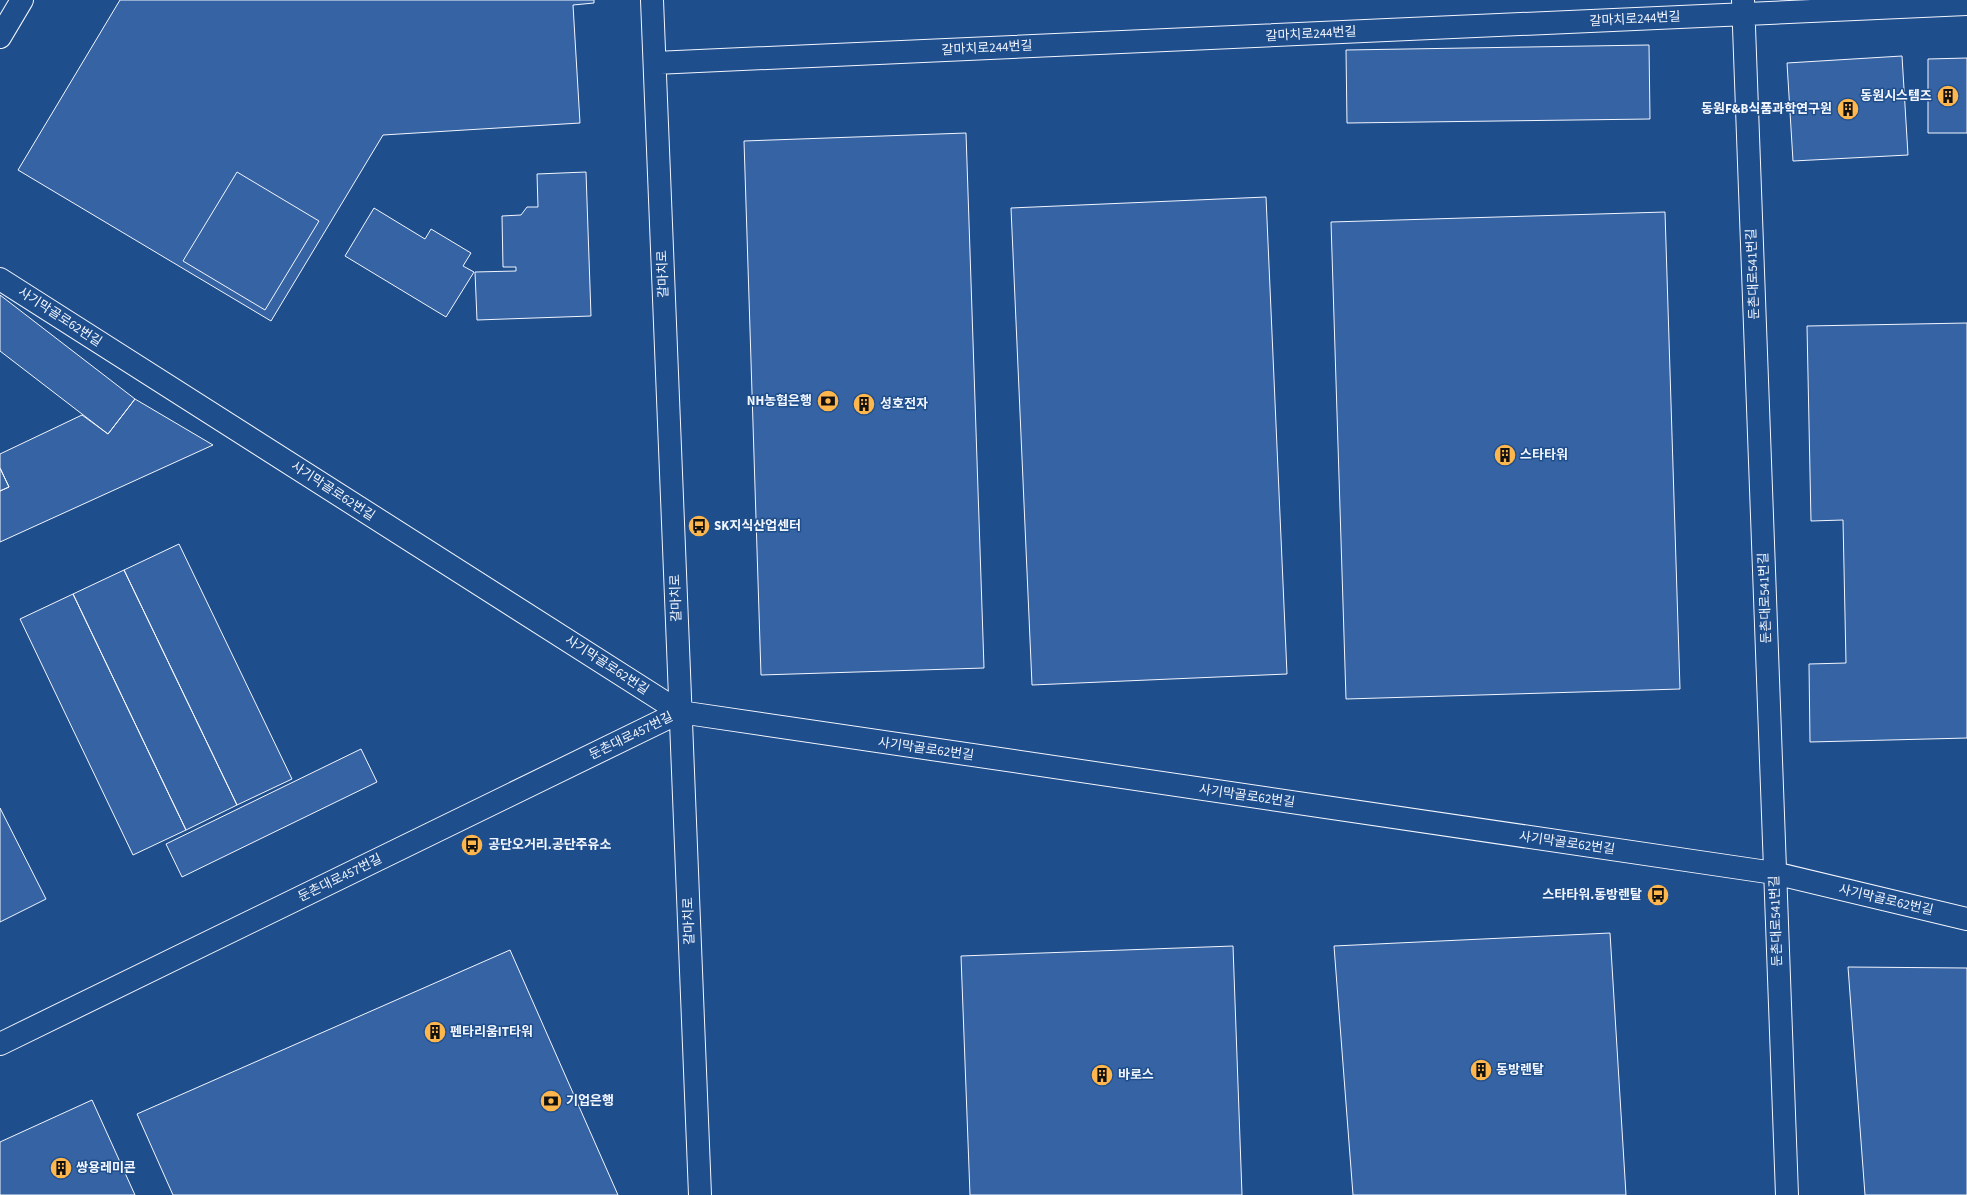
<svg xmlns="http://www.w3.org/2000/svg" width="1967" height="1195" font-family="'Source Sans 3','Noto Sans KR',sans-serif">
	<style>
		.building { fill: #3563a3; stroke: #f2f6ff }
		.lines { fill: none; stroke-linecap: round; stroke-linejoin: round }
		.minor-casing { stroke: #f2f6ff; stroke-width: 24 }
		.tertiary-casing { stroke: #f2f6ff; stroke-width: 24 }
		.minor { stroke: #1f4e8c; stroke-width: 22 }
		.tertiary { stroke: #1f4e8c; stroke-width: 22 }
		.labels { text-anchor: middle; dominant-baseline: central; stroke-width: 3; stroke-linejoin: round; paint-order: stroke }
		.street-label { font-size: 13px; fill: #f2f6ff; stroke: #1f4e8c }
		.poi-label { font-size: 13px; font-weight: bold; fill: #f2f6ff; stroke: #1f4e8c; text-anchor: start }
	</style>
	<rect width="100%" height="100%" fill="#1f4e8c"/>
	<path class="building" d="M120 0H594V3L573 5 580 123 383 135 271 321 18 170Z
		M1649 45 1650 119 1347 123 1346 50Z
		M1902 56 1908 155 1793 161 1787 63Z
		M1967 58V133H1928V59Z
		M966 133 984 668 761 675 744 141Z
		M237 172 319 221 265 310 183 261Z
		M586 172 591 316 477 320 475 272 516 271V267H503L502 216 521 215 527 207H538L537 174Z
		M1266 197 1287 674 1032 685 1011 208Z
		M374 208 425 239 431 229 471 253 463 266 474 272 446 317 345 256Z
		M1665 212 1680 689 1346 699 1331 222Z
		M0 295 135 399 108 434 0 351Z
		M1967 323V738L1810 742 1809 664 1846 663 1843 520 1811 521 1807 326Z
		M135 399 213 445 0 542V491L9 487 0 468V454L82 415 108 434Z
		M0 468 9 487 0 491Z
		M179 544 292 779 237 805 124 570Z
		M124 570 237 805 186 830 73 594Z
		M73 594 186 830 133 855 20 619Z
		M361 749 377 782 182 877 166 844Z
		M0 808 46 899 0 922Z
		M1610 933 1626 1195H1353L1334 946Z
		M1233 946 1242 1195H970L961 956Z
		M510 950 618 1195H173L137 1114Z
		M1848 967 1967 968V1195H1865Z
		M92 1100 135 1195H0V1142Z"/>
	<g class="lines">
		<g class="minor-casing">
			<path id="minor" d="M652 0 700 1195
				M1743 0 1787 1195
				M655 63 1967 4
				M0 279 680 712 1774 873 1967 919
				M0 1044 680 712"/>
		</g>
		<g class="tertiary-casing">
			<path id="tertiary" d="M0 37 22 0"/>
		</g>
		<use href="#minor" class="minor"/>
		<use href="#tertiary" class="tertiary"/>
	</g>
	<defs>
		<g id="building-disc" transform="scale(1.15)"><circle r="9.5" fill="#ffb74d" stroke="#1f4e8c"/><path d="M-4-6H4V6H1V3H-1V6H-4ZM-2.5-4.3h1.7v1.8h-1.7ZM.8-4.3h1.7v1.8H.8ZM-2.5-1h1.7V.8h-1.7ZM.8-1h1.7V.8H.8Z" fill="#111"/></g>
		<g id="bank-disc" transform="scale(1.15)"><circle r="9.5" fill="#ffb74d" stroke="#1f4e8c"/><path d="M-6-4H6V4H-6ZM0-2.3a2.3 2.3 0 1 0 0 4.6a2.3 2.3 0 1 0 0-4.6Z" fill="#111"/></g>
		<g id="bus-disc" transform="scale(1.15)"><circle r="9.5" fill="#ffb74d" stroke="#1f4e8c"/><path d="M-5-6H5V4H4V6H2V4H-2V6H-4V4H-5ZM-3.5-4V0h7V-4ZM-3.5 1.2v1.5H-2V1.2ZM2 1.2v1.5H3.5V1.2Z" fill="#111"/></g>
	</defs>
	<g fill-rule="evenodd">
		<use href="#building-disc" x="1948" y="96"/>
		<use href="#building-disc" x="1848" y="109"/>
		<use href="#bank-disc" x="828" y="401"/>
		<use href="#building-disc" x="864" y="404"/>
		<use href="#building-disc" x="1505" y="455"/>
		<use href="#bus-disc" x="699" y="526"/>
		<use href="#bus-disc" x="472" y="845"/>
		<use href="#bus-disc" x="1658" y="895"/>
		<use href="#building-disc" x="435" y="1032"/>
		<use href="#building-disc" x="1481" y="1070"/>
		<use href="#building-disc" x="1102" y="1075"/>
		<use href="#bank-disc" x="551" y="1101"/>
		<use href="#building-disc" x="61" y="1168"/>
	</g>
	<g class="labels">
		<g class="street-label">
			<text transform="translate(1635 19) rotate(-3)">갈마치로244번길</text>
			<text transform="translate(1311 34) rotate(-3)">갈마치로244번길</text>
			<text transform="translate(987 48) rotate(-3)">갈마치로244번길</text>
			<text transform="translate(663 274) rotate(-92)">갈마치로</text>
			<text transform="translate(1753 274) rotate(-92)">둔촌대로541번길</text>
			<text transform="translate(60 317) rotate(33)">사기막골로62번길</text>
			<text transform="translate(333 491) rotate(33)">사기막골로62번길</text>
			<text transform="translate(676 598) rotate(-92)">갈마치로</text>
			<text transform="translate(1765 598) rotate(-92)">둔촌대로541번길</text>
			<text transform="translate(607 665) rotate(33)">사기막골로62번길</text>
			<text transform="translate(631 736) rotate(-26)">둔촌대로457번길</text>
			<text transform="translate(926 749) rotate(8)">사기막골로62번길</text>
			<text transform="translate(1247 796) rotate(8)">사기막골로62번길</text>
			<text transform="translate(1567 843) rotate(8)">사기막골로62번길</text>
			<text transform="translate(340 878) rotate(-26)">둔촌대로457번길</text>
			<text transform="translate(1886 900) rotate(13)">사기막골로62번길</text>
			<text transform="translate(689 921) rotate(-92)">갈마치로</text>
			<text transform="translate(1776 921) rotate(-92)">둔촌대로541번길</text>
		</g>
		<g class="poi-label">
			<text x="1932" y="96" text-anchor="end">동원시스템즈</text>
			<text x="1832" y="109" text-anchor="end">동원F&amp;B식품과학연구원</text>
			<text x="812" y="401" text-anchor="end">NH농협은행</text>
			<text x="880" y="404">성호전자</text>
			<text x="1520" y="455">스타타워</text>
			<text x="714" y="526">SK지식산업센터</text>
			<text x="488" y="845">공단오거리.공단주유소</text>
			<text x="1642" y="895" text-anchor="end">스타타워.동방렌탈</text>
			<text x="450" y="1032">펜타리움IT타워</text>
			<text x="1496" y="1070">동방렌탈</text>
			<text x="1118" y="1075">바로스</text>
			<text x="566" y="1101">기업은행</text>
			<text x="76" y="1168">쌍용레미콘</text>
		</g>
	</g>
</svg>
